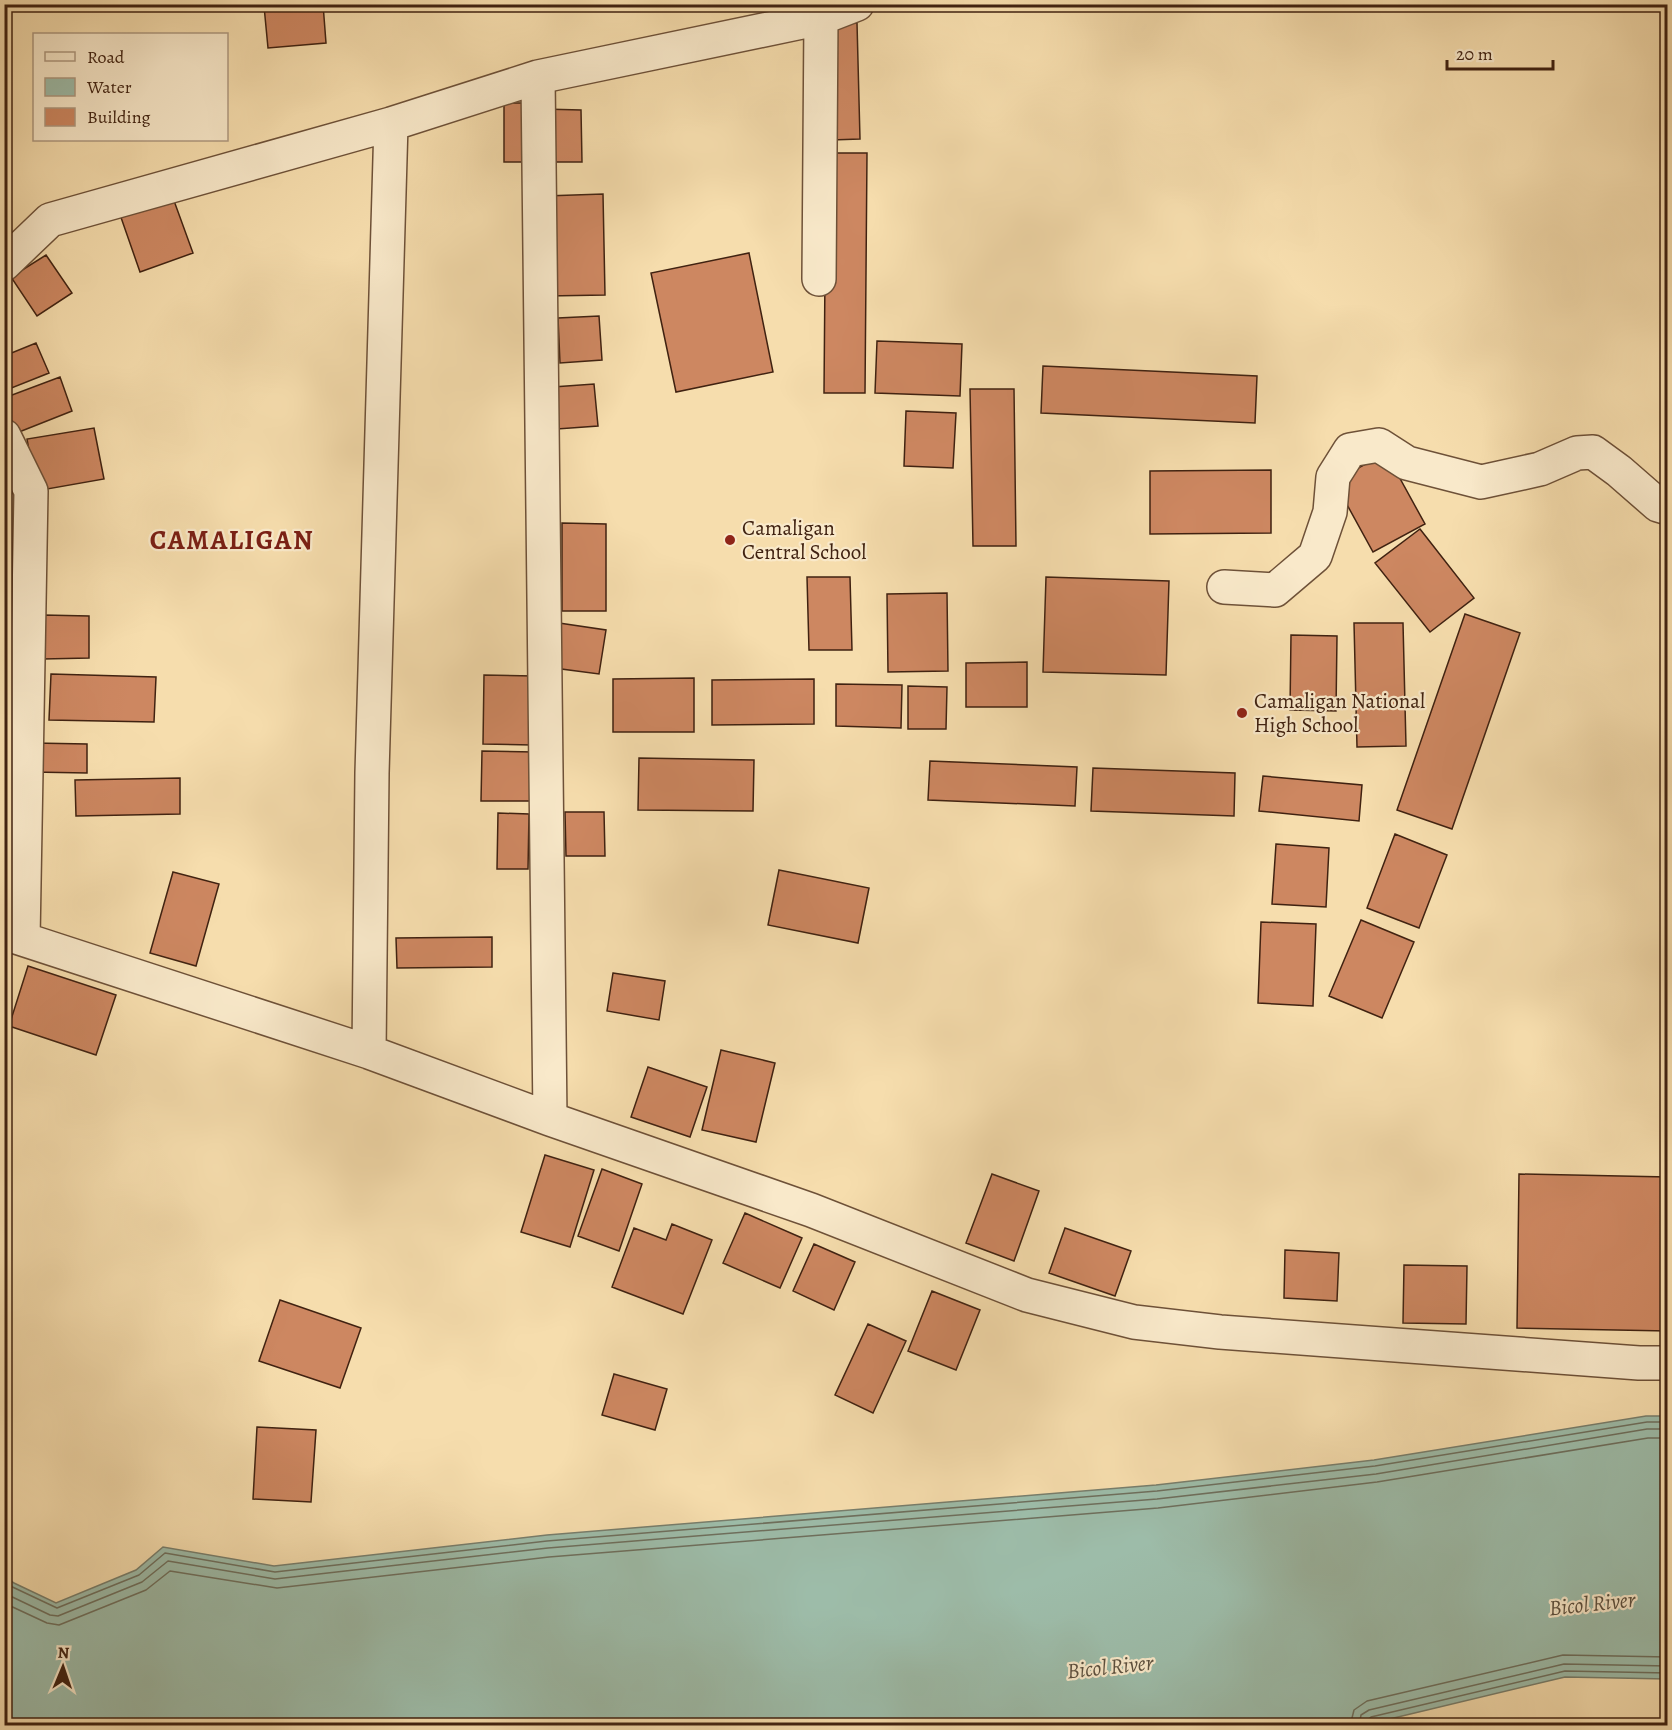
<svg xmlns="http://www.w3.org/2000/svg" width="1672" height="1730" font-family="Alegreya,serif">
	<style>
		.water { fill: #9dbca9; stroke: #787e6c; stroke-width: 1.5 }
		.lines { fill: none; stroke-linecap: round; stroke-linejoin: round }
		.shore { stroke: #6e6f5d; stroke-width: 1.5 }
		.building { fill: #cd8761; stroke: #402211; stroke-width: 1.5 }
		.minor-casing { stroke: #6e5138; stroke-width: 36 }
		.minor { stroke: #f9e9ca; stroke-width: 33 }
		.poi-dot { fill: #8f2418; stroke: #f9e9ca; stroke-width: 2 }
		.labels { text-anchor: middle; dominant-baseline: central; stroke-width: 4.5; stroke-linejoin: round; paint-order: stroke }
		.poi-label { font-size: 21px; fill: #402211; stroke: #f9e9ca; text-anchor: start }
		.water-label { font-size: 22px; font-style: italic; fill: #5c503f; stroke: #f9e9ca }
		.district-label { font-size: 27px; font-weight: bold; letter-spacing: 1.5px; fill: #7a1f14; stroke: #f9e9ca }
	</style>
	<rect width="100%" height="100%" fill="#f6ddad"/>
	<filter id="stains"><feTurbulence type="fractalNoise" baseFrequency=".00333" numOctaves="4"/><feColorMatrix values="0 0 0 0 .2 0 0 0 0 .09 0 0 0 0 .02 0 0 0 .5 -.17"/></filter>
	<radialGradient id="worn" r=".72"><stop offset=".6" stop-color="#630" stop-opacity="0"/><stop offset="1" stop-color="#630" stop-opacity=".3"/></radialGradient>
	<path class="water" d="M1646 1416H1667V1679L1565 1677 1373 1723 1336 1726 5 1725V1576L14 1583 56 1603 136 1570 163 1547 274 1566 547 1535 1156 1485 1374 1460Z"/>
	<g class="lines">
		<path class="shore" d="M4 1583 57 1608 139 1575 165 1553 275 1572 547 1541 1157 1491 1375 1466 1647 1422H1668
			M4 1593 50 1615 58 1616 142 1582 168 1561 275 1579 548 1548 1157 1499 1376 1474 1647 1429H1668
			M4 1603 47 1623 59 1625 146 1590 170 1571 277 1588 549 1557 1158 1508 1377 1482 1648 1438H1668
			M1350 1726 1354 1710 1367 1701 1563 1655 1668 1657
			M1359 1726 1361 1715 1369 1710 1564 1664 1668 1666
			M1366 1726 1367 1720 1371 1717 1565 1671 1668 1673"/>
	</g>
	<path class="building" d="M283 4H323L326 43 268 48 264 6Z
		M828 23H857L860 139 831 140Z
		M504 103H536L537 162H504Z
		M542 109 581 110 582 162H542Z
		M826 153H867L865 393H824Z
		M169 187 193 253 140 272 117 206Z
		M603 194 605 295 547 296 545 196Z
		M749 253 773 372 676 392 651 273Z
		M46 255 72 293 37 316 11 277Z
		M599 316 602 360 560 363 558 318Z
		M877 341 962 344 960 396 875 393Z
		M36 343 49 373 4 391V356Z
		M1043 366 1257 376 1255 423 1041 413Z
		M60 377 72 411 14 434 4 411V398Z
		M594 384 598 426 557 429 553 387Z
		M970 389H1014L1016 546H973Z
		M906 411 956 413 953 468 904 466Z
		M94 428 104 479 36 491 27 439Z
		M1386 453 1425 524 1373 552 1334 481Z
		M1271 470V533L1150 534V471Z
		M562 523 606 524V611H562Z
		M1420 529 1474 598 1430 632 1375 563Z
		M807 577H850L852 650H809Z
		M1046 577 1169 581 1166 675 1043 672Z
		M947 593 948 671 888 672 887 594Z
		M1465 614 1520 633 1452 829 1397 810Z
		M43 615 89 616V658L43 659Z
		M559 623 606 630 599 674 554 668Z
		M1354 623H1403L1406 746 1357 747Z
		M1291 635 1337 636 1336 711 1290 710Z
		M1027 662V707H966V663Z
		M51 674 156 677 154 722 49 720Z
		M484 675 533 676 532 745 483 744Z
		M694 678V732H613V679Z
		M814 679V724L712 725V680Z
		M836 684 902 685 901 728 836 726Z
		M908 686 947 687 946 729H908Z
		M33 743 87 744V773L32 772Z
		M482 751 534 752 533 801H481Z
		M639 758 754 760 753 811 638 810Z
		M930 761 1077 767 1075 806 928 800Z
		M1093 768 1235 773 1234 816 1091 811Z
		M1263 776 1362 785 1359 821 1259 811Z
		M180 778V814L76 816 75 780Z
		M565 812H604L605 856H566Z
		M498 813 529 814 528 869H497Z
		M1395 834 1447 855 1419 928 1367 908Z
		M1276 844 1329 848 1326 907 1272 904Z
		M779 870 869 888 858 943 768 925Z
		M173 872 219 884 196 966 150 953Z
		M1361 920 1414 942 1382 1018 1329 996Z
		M1261 922 1316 924 1313 1006 1258 1003Z
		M492 937V967L397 968 396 938Z
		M28 966 116 995 96 1055 9 1026Z
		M613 973 665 981 659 1020 607 1011Z
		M721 1050 775 1063 756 1142 702 1130Z
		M648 1067 707 1087 690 1137 631 1117Z
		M545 1155 594 1170 570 1247 521 1232Z
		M602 1169 642 1184 619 1251 578 1236Z
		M992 1174 1039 1191 1014 1261 966 1243Z
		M1519 1174 1668 1177V1331L1517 1328Z
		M745 1213 802 1238 780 1288 723 1263Z
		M672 1224 712 1240 683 1314 612 1287 634 1228 666 1240Z
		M1065 1228 1131 1251 1115 1296 1049 1273Z
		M814 1244 855 1262 834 1310 793 1291Z
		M1285 1250 1339 1253 1337 1301 1284 1298Z
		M1404 1265 1467 1266 1466 1324 1403 1323Z
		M932 1291 980 1310 956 1370 908 1351Z
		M280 1300 361 1328 340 1388 259 1361Z
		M868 1324 906 1341 873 1413 835 1395Z
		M614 1374 667 1389 655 1430 602 1415Z
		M257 1427 316 1430 311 1502 253 1499Z"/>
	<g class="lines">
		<g class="minor-casing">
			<path id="minor" d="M538 77 550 1119
				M4 264 50 220 391 124 538 77 821 18 857 4
				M819 279 821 18
				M4 436 31 491 23 939
				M1224 587 1275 590 1315 556 1330 512 1333 477 1350 450 1379 445 1407 463 1481 482 1540 469 1577 453 1593 452 1619 471 1658 505 1668 508
				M4 933 369 1052 550 1119 811 1210 1027 1295 1134 1322 1220 1332 1639 1363H1668
				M369 1052 372 773 391 124"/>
		</g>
		<use href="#minor" class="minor"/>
	</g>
	<g class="poi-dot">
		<circle cx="730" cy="540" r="6"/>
		<circle cx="1242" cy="713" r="6"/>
	</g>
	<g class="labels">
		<g class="poi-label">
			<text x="742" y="528">Camaligan<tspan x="742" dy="24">Central School</tspan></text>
			<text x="1254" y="701">Camaligan National<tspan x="1254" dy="24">High School</tspan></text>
		</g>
		<g class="water-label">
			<text transform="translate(1592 1604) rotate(-6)">Bicol River</text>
			<text transform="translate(1110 1667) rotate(-6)">Bicol River</text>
		</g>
		<g class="district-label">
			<text x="232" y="540">CAMALIGAN</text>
		</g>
	</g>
	<rect width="1672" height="1730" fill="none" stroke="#f6ddad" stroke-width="24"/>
	<rect x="6" y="6" width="1660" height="1718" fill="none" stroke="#402211" stroke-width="3"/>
	<rect x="12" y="12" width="1648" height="1706" fill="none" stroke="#402211" stroke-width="1.5"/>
	<rect x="33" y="33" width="195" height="108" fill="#f9e9ca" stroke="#af9980" stroke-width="1.5"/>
	<rect x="45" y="52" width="30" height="9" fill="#f9e9ca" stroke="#af9980" stroke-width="1.5"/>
	<text x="87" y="63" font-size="18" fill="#402211">Road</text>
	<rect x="45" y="78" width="30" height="18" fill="#9dbca9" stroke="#af9980" stroke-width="1.5"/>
	<text x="87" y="93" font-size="18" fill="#402211">Water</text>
	<rect x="45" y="108" width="30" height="18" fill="#cd8761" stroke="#af9980" stroke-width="1.5"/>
	<text x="87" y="123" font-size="18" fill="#402211">Building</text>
	<g transform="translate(63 1667) rotate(2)" stroke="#f9e9ca" stroke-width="4.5" paint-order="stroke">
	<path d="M0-4.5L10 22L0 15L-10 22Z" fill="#402211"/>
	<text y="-9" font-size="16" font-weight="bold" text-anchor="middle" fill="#402211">N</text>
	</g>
	<path d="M1447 60v9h106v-9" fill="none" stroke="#402211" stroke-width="3"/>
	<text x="1456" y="60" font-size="18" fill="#402211" stroke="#f9e9ca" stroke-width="4.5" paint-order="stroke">20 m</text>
	<rect width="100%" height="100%" filter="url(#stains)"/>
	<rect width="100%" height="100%" fill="url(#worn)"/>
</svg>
